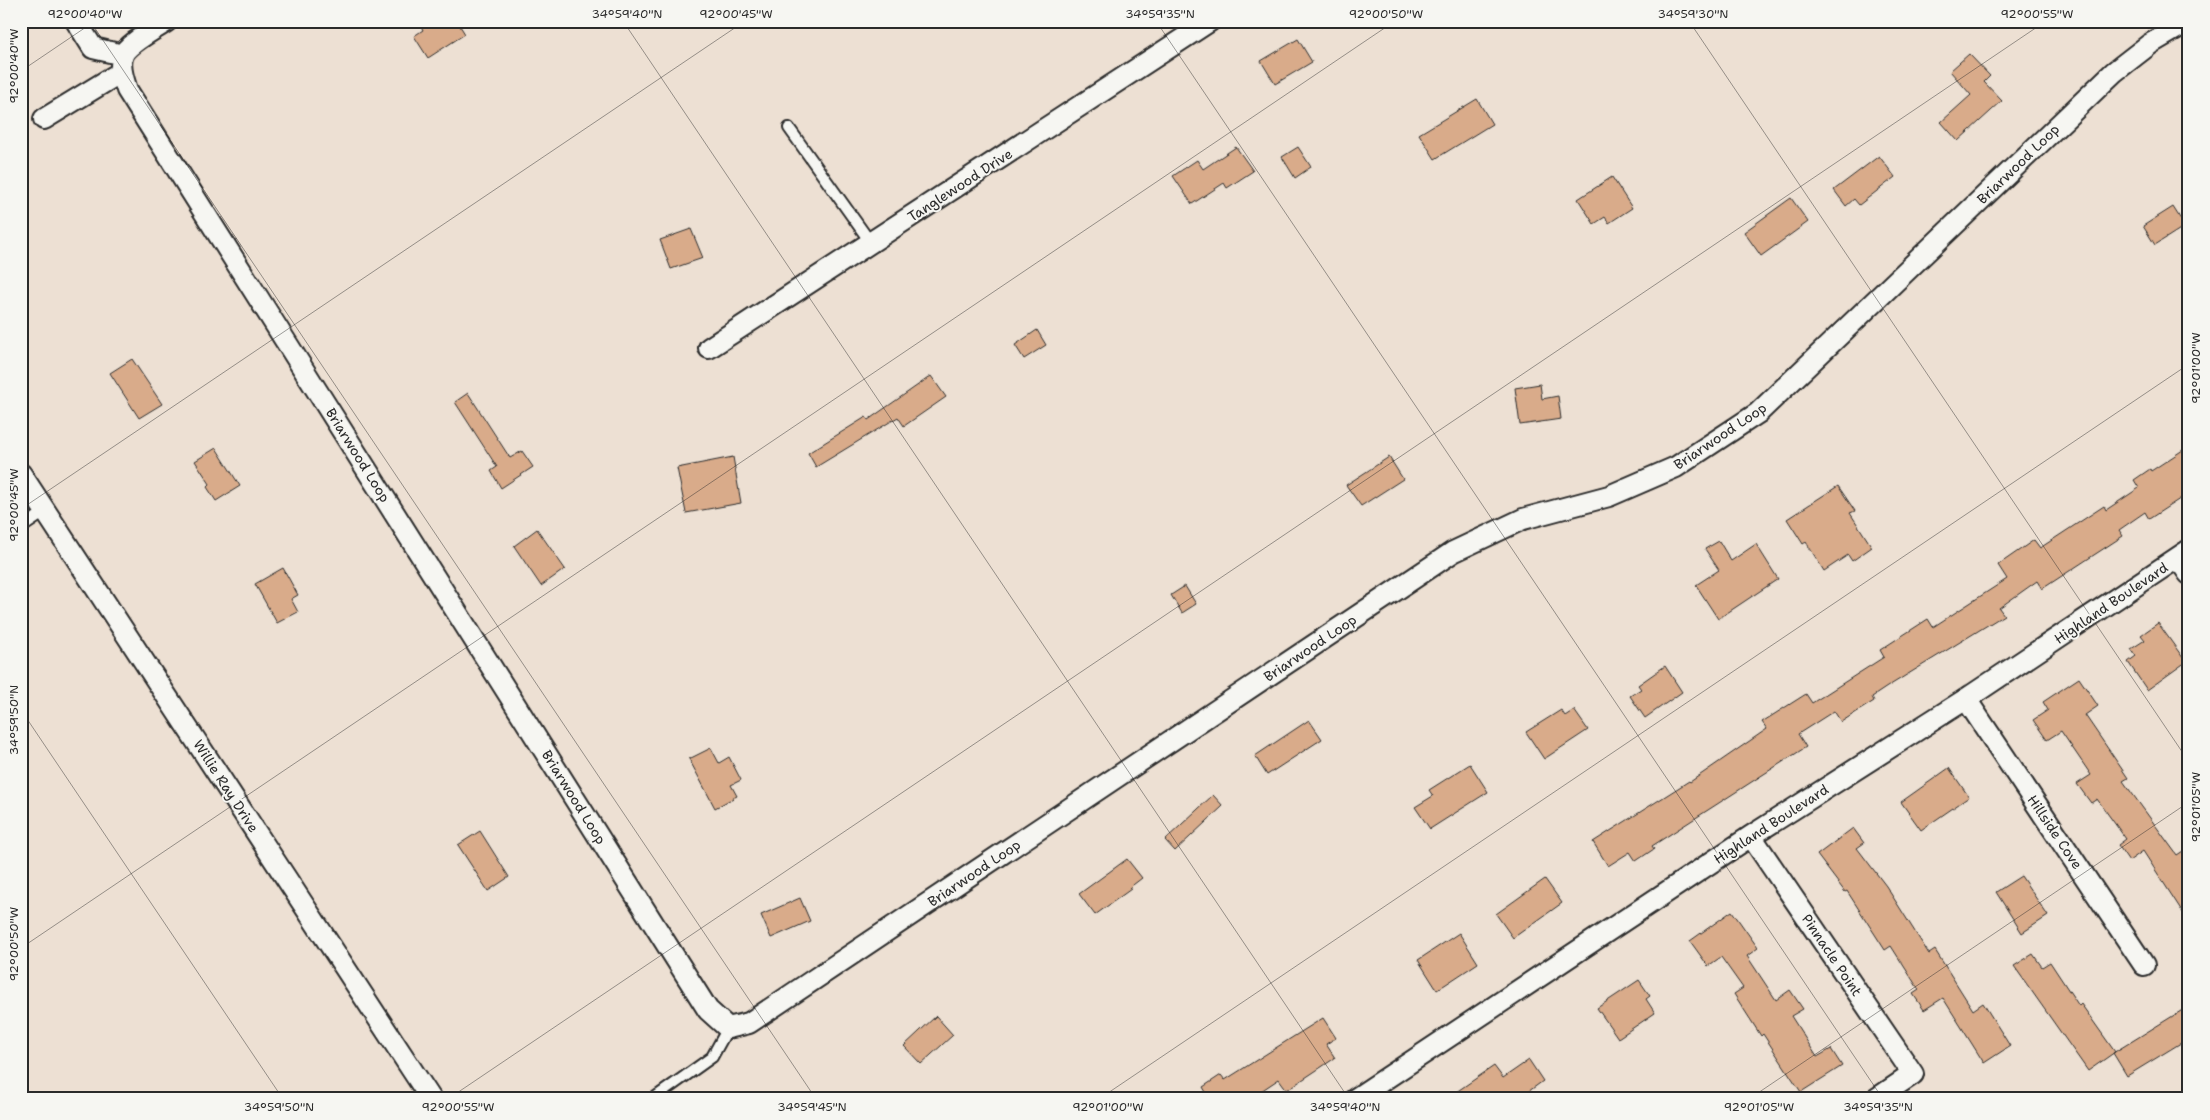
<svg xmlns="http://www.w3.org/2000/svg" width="2210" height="1120" font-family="'Shantell Sans',sans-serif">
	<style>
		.building { fill: #d9ab8a; stroke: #2b2b2b }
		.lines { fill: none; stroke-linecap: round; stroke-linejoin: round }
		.lane-casing { stroke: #2b2b2b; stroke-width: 14 }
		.street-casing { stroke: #2b2b2b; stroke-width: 24 }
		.lane { stroke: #f6f6f2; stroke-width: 10 }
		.street { stroke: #f6f6f2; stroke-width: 20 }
		.ticks { fill: none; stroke: #2b2b2b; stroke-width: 1; stroke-opacity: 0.45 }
		.labels { text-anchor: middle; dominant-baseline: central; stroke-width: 4; stroke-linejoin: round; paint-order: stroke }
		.street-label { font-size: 14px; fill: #2b2b2b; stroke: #f6f6f2 }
		.neatline { fill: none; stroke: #2b2b2b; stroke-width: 2 }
		.ticks-label { font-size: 12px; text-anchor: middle; fill: #2b2b2b }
	</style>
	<rect width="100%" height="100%" fill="#ede0d3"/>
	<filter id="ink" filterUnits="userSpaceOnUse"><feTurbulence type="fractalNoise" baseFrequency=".02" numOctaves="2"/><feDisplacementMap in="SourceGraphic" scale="10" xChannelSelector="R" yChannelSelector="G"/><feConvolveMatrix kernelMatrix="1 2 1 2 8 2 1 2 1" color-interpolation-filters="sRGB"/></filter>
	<g filter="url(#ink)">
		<path class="building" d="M418 21H457L465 34 428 58 414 36 423 30Z
			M1298 39 1312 62 1275 84 1261 61Z
			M1969 54 1990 76 1984 82 2002 101 1958 141 1941 122 1971 95 1950 71Z
			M1477 99 1492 124 1435 159 1419 134Z
			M1236 147 1253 171 1227 188 1224 183 1192 204 1173 176 1197 160 1203 169Z
			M1298 147 1311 167 1295 178 1282 157Z
			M1879 156 1895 177 1859 205 1854 199 1846 206 1834 190Z
			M1612 177 1632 208 1609 223 1605 217 1594 224 1578 199Z
			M1791 198 1808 222 1761 256 1744 232Z
			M2173 207 2185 226 2155 245 2143 226Z
			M691 229 703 258 671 269 660 240Z
			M1037 330 1046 345 1024 359 1015 345Z
			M132 359 162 404 139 418 110 373Z
			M931 376 946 397 904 426 898 417 816 467 808 453 866 417 868 420Z
			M1540 384 1542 399 1558 396 1561 419 1520 425 1515 388Z
			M468 393 510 458 522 451 533 467 501 488 491 471 497 467 455 402Z
			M2189 446V493L2149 519 2145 512 2119 530 2123 536 2042 589 2037 581 1999 608 2004 615 1887 687 1872 697 1874 701 1841 722 1834 711 1798 734 1806 747 1652 846 1654 849 1636 861 1630 852 1608 866 1593 842 1689 781 1690 782 1767 729 1762 722 1806 694 1812 703 1884 657 1880 650 1928 619 1933 627 2007 579 1998 565 2034 540 2040 548 2104 506 2106 510 2139 488 2134 480 2150 469 2151 471Z
			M216 448 240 486 216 501 207 487 210 484 195 461Z
			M733 457 741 503 686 513 677 468Z
			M1389 457 1403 479 1361 506 1346 485Z
			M1838 486 1855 511 1850 513 1872 547 1852 561 1848 555 1824 571 1806 542 1803 544 1787 519Z
			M537 529 565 569 541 586 514 546Z
			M1719 541 1731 561 1756 544 1778 579 1718 619 1696 585 1719 570 1705 549Z
			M283 568 298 595 291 599 298 612 277 623 255 584Z
			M1185 586 1196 604 1182 613 1171 595Z
			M2158 623 2186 662 2147 690 2128 662 2136 656 2131 649 2145 640 2141 635Z
			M1665 666 1682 692 1645 718 1630 696 1641 689 1638 685Z
			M2079 678 2098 706 2085 715 2128 778 2123 781 2177 855 2189 847V922L2143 851 2129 861 2118 845 2126 839 2097 799 2091 803 2077 784 2091 775 2061 731 2047 740 2033 720 2048 710 2043 702Z
			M1561 710 1565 716 1574 710 1588 730 1544 759 1526 732Z
			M1309 720 1322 739 1267 775 1255 756Z
			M711 748 719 763 729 757 741 780 731 785 737 796 715 808 689 759Z
			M1470 764 1488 792 1430 829 1415 807 1433 796 1429 790Z
			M1949 768 1969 797 1921 830 1901 802Z
			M1213 795 1223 806 1175 851 1165 840Z
			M1853 828 1864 843 1857 848 1886 886 1929 954 1935 950 1973 1010 1983 1003 2010 1046 1984 1063 1943 998 1924 1010 1913 994 1919 990 1891 946 1885 950 1847 891 1845 892 1817 855Z
			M480 831 509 877 488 891 458 845Z
			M1127 859 1142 878 1129 888 1131 889 1095 915 1079 894Z
			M2021 876 2048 916 2022 933 1996 892Z
			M1545 879 1562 903 1513 938 1496 914Z
			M800 898 810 921 771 938 761 915Z
			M1732 911 1758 948 1747 956 1776 1000 1790 990 1803 1009 1791 1016 1817 1057 1831 1049 1842 1066 1801 1092 1763 1034 1761 1036 1734 994 1743 988 1721 957 1708 966 1690 941Z
			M1459 933 1478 963 1437 990 1418 960Z
			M2033 954 2042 967 2050 962 2079 1006 2081 1004 2115 1052 2088 1071 2014 966Z
			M1639 980 1650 996 1646 999 1655 1013 1618 1038 1597 1008Z
			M2189 1006V1038L2127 1076 2113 1053Z
			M936 1016 953 1035 921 1064 904 1046Z
			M1323 1018 1336 1038 1326 1044 1335 1058 1287 1090 1279 1079 1249 1099H1210L1203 1087 1221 1075 1225 1080Z
			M1529 1060 1543 1081 1518 1099H1446L1494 1066 1503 1078Z"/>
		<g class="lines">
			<g class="lane-casing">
				<path id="lane" d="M789 128 871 243
					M21 528 46 511
					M653 1099 712 1057 728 1028"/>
			</g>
			<g class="street-casing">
				<path id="street" d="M76 21 93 48 123 55
					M167 21C156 29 128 43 123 55 118 66 124 80 127 90L708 1010 728 1028 749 1023 1453 552 1523 519 1609 496 1676 467 1758 413 2114 72 2150 44 2189 21
					M44 119 121 72
					M709 348 1210 21
					M21 474 431 1099
					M2178 558 2189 574
					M1966 699 2144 965
					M1751 836 1913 1074 1876 1099
					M1355 1099 1751 836 1966 699 2189 550"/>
			</g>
			<use href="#lane" class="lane"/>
			<use href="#street" class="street"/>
		</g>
	</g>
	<path class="ticks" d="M90 21 816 1099M623 21 1349 1099M1156 21 1883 1099M1689 21 2189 762M21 71 95 21M21 509 745 21M21 710 283 1099M21 948 1395 21M448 1099 2046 21M1099 1099 2189 364M1749 1099 2189 802"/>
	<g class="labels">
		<g class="street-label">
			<text transform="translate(2018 164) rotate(-44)">Briarwood Loop</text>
			<text transform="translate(960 185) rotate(-33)">Tanglewood Drive</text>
			<text transform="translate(1720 436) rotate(-34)">Briarwood Loop</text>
			<text transform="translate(358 455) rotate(58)">Briarwood Loop</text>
			<text transform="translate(2111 603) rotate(-34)">Highland Boulevard</text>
			<text transform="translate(1310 648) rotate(-34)">Briarwood Loop</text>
			<text transform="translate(226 786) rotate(57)">Willie Ray Drive</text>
			<text transform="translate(574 797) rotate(58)">Briarwood Loop</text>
			<text transform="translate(1771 824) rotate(-33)">Highland Boulevard</text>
			<text transform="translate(2055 832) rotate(56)">Hillside Cove</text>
			<text transform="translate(974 873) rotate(-34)">Briarwood Loop</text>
			<text transform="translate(1832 955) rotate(56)">Pinnacle Point</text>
		</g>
	</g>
	<rect width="2210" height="1120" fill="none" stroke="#f6f6f2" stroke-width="55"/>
	<rect x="28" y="28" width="2154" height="1064" class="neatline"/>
	<g class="ticks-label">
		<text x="85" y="18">92°00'40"W</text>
		<text x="627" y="18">34°59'40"N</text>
		<text x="736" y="18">92°00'45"W</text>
		<text x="1160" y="18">34°59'35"N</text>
		<text x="1386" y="18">92°00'50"W</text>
		<text x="1693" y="18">34°59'30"N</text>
		<text x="2037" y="18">92°00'55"W</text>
		<text transform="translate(14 66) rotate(-90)" y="4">92°00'40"W</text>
		<text transform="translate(2196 368) rotate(-90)" y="4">92°01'00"W</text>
		<text transform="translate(14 505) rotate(-90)" y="4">92°00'45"W</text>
		<text transform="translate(14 720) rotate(-90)" y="4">34°59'50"N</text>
		<text transform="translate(2196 807) rotate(-90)" y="4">92°01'05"W</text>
		<text transform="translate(14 944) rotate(-90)" y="4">92°00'50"W</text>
		<text x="279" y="1111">34°59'50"N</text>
		<text x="458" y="1111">92°00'55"W</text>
		<text x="812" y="1111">34°59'45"N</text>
		<text x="1108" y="1111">92°01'00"W</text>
		<text x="1345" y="1111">34°59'40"N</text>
		<text x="1759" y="1111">92°01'05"W</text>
		<text x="1878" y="1111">34°59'35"N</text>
	</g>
</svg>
